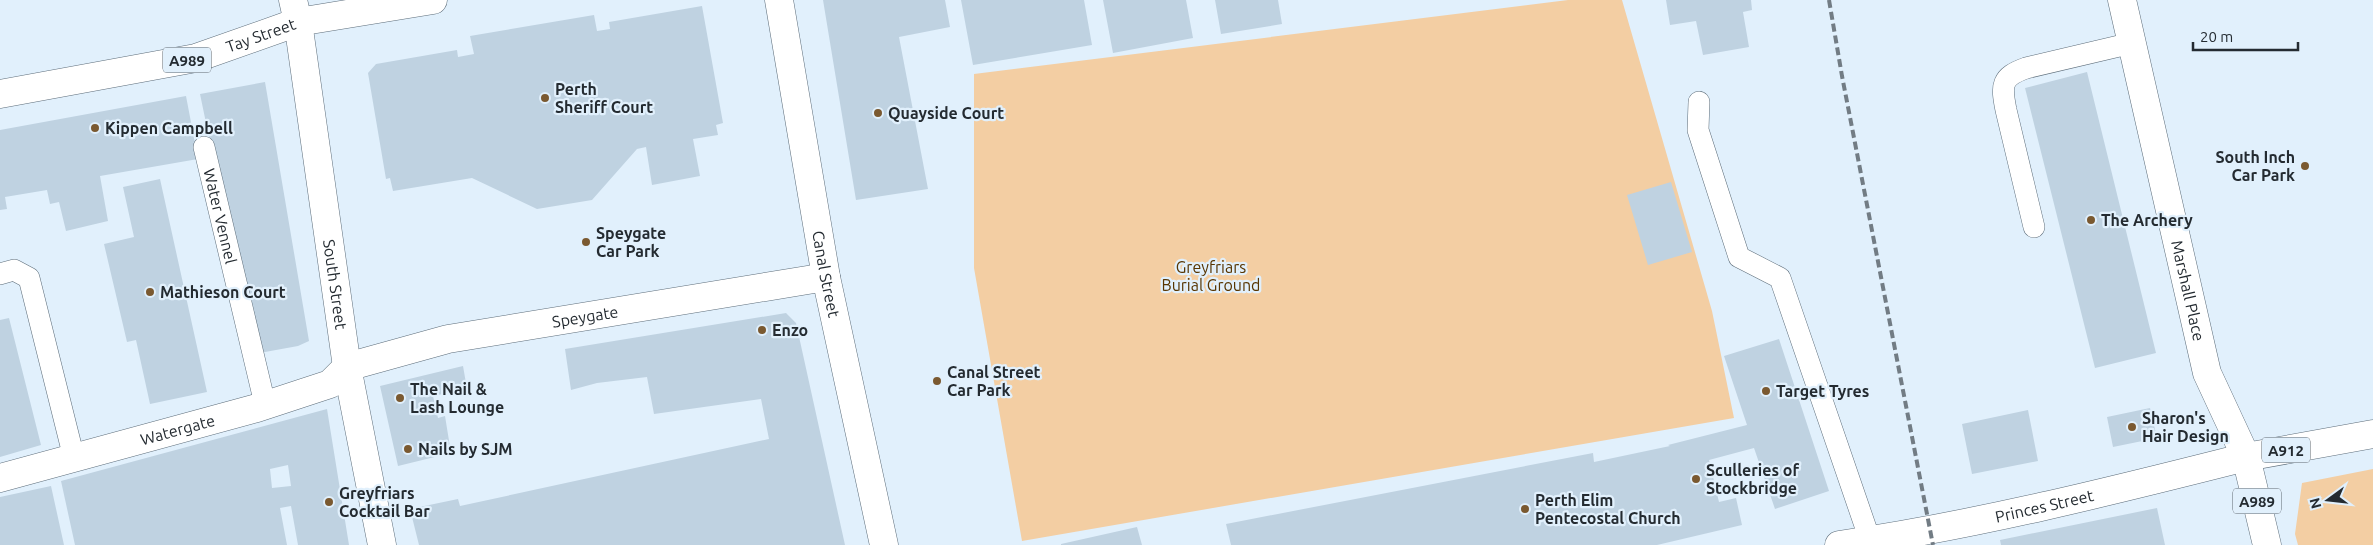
<svg xmlns="http://www.w3.org/2000/svg" width="2373" height="545" font-family="Ubuntu,sans-serif">
	<style>
		.green { fill: #f3cea3 }
		.building { fill: #bfd2e1; fill-rule: evenodd }
		.lines { fill: none; stroke-linecap: round; stroke-linejoin: round }
		.lane-casing { stroke: #5d6d7a; stroke-width: 22 }
		.street-casing { stroke: #5d6d7a; stroke-width: 29 }
		.primary-casing { stroke: #5d6d7a; stroke-width: 29 }
		.lane { stroke: #fff; stroke-width: 21 }
		.street { stroke: #fff; stroke-width: 28 }
		.primary { stroke: #fff; stroke-width: 28 }
		.rail { stroke: #727c84; stroke-width: 4; stroke-dasharray: 8 4; stroke-linecap: butt }
		.poi-dot { fill: #7a5930; stroke: #e1f0fc; stroke-width: 2 }
		.labels { text-anchor: middle; dominant-baseline: central; stroke-width: 4.5; stroke-linejoin: round; paint-order: stroke }
		.shield { fill: #e1f0fc; stroke: #5d666e; stroke-width: 1 }
		.shield-label { font-size: 15px; font-weight: bold; fill: #242b31 }
		.street-label { font-size: 16px; fill: #242b31; stroke: #e1f0fc }
		.poi-label { font-size: 16px; font-weight: bold; fill: #242b31; stroke: #e1f0fc; text-anchor: start }
		.park-label { font-size: 16px; fill: #583500; stroke: #e1f0fc }
	</style>
	<rect width="100%" height="100%" fill="#e1f0fc"/>
	<path class="green" d="M1568 0H1622L1712 311 1734 418 1022 541 974 268V74Z
		M2373 469V545H2298L2295 534 2302 483Z"/>
	<path class="building" d="M823 0H945L950 27 899 37 928 189 856 200Z
		M961 0H1084L1092 45 973 65Z
		M1103 0H1186L1193 38 1113 53Z
		M1215 0H1278L1282 24 1221 34Z
		M1666 0H1751L1752 10 1743 12 1749 47 1703 55 1696 21 1670 25Z
		M702 6 723 123 716 125 718 135 693 139 700 176 652 185 646 147 637 149 592 200 537 209 472 178 393 191 390 178 386 179 368 73 376 64 457 50 458 57 474 54 470 36 594 15 597 31 610 29 609 22Z
		M2087 72 2156 353 2095 368 2025 88Z
		M265 82 309 341 298 346 254 354 200 94Z
		M186 96 198 159 100 176 108 221 66 231 59 202 50 204 47 190 5 197 7 209 0 210V130Z
		M160 179 207 392 150 404 136 340 127 342 104 244 134 237 123 187Z
		M1671 182 1692 252 1648 265 1627 195Z
		M786 313 796 323 845 545H419L410 509 458 499 460 506 769 439 761 399 654 414 647 377 597 383 571 390 565 349Z
		M9 318 41 445 0 457V320Z
		M1779 339 1829 491 1775 509 1754 448 1709 460 1719 502 1736 498 1742 525 1657 545H1231L1226 524 1593 453 1594 462 1670 446 1668 445 1747 425 1724 356Z
		M463 366 467 389 433 396 438 418 445 416 451 453 398 466 380 386Z
		M2150 408 2157 438 2113 447 2107 417Z
		M327 409 349 545H298L291 506 280 508 287 545H75L61 481ZM288 465 291 486 272 488 270 469Z
		M2028 410 2038 461 1972 474 1962 424Z
		M51 486 64 545H0V497Z
		M2157 508 2165 545H2001L2000 540Z
		M1137 527 1142 545H1061V544Z"/>
	<g class="lines">
		<g class="lane-casing">
			<g id="lane">
				<path d="M1699 102 1698 130 1739 257 1780 278 1870 540"/>
				<path id="s1" d="M204 147 265 404"/>
				<path d="M2034 227 2006 110C2001 85 2001 77 2026 68L2132 43"/>
				<path d="M0 274 14 270 29 278 74 458"/>
			</g>
		</g>
		<g class="street-casing">
			<g id="street">
				<path id="s2" d="M779 0 826 277 884 545"/>
				<path id="s3" d="M298 22 347 367 382 545"/>
				<path id="s4" d="M0 478 257 408 330 384 347 367 448 339 826 277"/>
				<path id="s5" d="M1839 545C1976 525 2112 491 2246 457"/>
			</g>
		</g>
		<g class="primary-casing">
			<g id="primary">
				<path d="M293 0 298 22"/>
				<path id="s6" d="M2122 0 2207 373 2246 457 2267 545"/>
				<path id="s7" d="M0 94 196 58 298 22 433 0"/>
				<path d="M2246 457 2373 434"/>
			</g>
		</g>
		<use href="#lane" class="lane"/>
		<use href="#street" class="street"/>
		<use href="#primary" class="primary"/>
		<path class="rail" d="M1829 0 1842 76 1933 545"/>
	</g>
	<g class="poi-dot">
		<circle cx="545" cy="98" r="5"/>
		<circle cx="878" cy="113" r="5"/>
		<circle cx="95" cy="128" r="5"/>
		<circle cx="2305" cy="166" r="5"/>
		<circle cx="2091" cy="220" r="5"/>
		<circle cx="586" cy="242" r="5"/>
		<circle cx="150" cy="292" r="5"/>
		<circle cx="762" cy="330" r="5"/>
		<circle cx="937" cy="381" r="5"/>
		<circle cx="1766" cy="391" r="5"/>
		<circle cx="400" cy="398" r="5"/>
		<circle cx="2132" cy="427" r="5"/>
		<circle cx="408" cy="449" r="5"/>
		<circle cx="1696" cy="479" r="5"/>
		<circle cx="329" cy="502" r="5"/>
		<circle cx="1525" cy="509" r="5"/>
	</g>
	<g class="labels">
		<g class="shield">
			<rect x="163" y="47.5" width="48" height="25" rx="4"/>
			<rect x="2262" y="437.5" width="48" height="25" rx="4"/>
			<rect x="2233" y="488.5" width="48" height="25" rx="4"/>
		</g>
		<g class="shield-label">
			<text x="187" y="60">A989</text>
			<text x="2286" y="450">A912</text>
			<text x="2257" y="501">A989</text>
		</g>
		<g class="street-label">
			<text stroke="none"><textPath href="#s7" startOffset="268">Tay Street</textPath></text>
			<text stroke="none"><textPath href="#s1" startOffset="71">Water Vennel</textPath></text>
			<text stroke="none"><textPath href="#s2" startOffset="278">Canal Street</textPath></text>
			<text stroke="none"><textPath href="#s3" startOffset="265">South Street</textPath></text>
			<text stroke="none"><textPath href="#s6" startOffset="298">Marshall Place</textPath></text>
			<text stroke="none"><textPath href="#s4" startOffset="611">Speygate</textPath></text>
			<text stroke="none"><textPath href="#s4" startOffset="184">Watergate</textPath></text>
			<text stroke="none"><textPath href="#s5" startOffset="209">Princes Street</textPath></text>
		</g>
		<g class="poi-label">
			<text x="555" y="89">Perth<tspan x="555" dy="18">Sheriff Court</tspan></text>
			<text x="888" y="113">Quayside Court</text>
			<text x="105" y="128">Kippen Campbell</text>
			<text x="2295" y="157" text-anchor="end">South Inch<tspan x="2295" dy="18">Car Park</tspan></text>
			<text x="2101" y="220">The Archery</text>
			<text x="596" y="233">Speygate<tspan x="596" dy="18">Car Park</tspan></text>
			<text x="160" y="292">Mathieson Court</text>
			<text x="772" y="330">Enzo</text>
			<text x="947" y="372">Canal Street<tspan x="947" dy="18">Car Park</tspan></text>
			<text x="410" y="389">The Nail &amp;<tspan x="410" dy="18">Lash Lounge</tspan></text>
			<text x="1776" y="391">Target Tyres</text>
			<text x="2142" y="418">Sharon's<tspan x="2142" dy="18">Hair Design</tspan></text>
			<text x="418" y="449">Nails by SJM</text>
			<text x="1706" y="470">Sculleries of<tspan x="1706" dy="18">Stockbridge</tspan></text>
			<text x="339" y="493">Greyfriars<tspan x="339" dy="18">Cocktail Bar</tspan></text>
			<text x="1535" y="500">Perth Elim<tspan x="1535" dy="18">Pentecostal Church</tspan></text>
		</g>
		<g class="park-label">
			<text x="1211" y="267">Greyfriars<tspan x="1211" dy="18">Burial Ground</tspan></text>
		</g>
	</g>
	<g transform="translate(2328 500) rotate(255)" stroke="#e1f0fc" stroke-width="4" paint-order="stroke">
	<path d="M0-4L9 19L0 12L-9 19Z" fill="#242b31"/>
	<text y="-8" font-size="14" font-weight="bold" text-anchor="middle" fill="#242b31">N</text>
	</g>
	<path d="M2193 42v8h105v-8" fill="none" stroke="#242b31" stroke-width="2.5"/>
	<text x="2200" y="42" font-size="15" fill="#242b31" stroke="#e1f0fc" stroke-width="4" paint-order="stroke">20 m</text>
</svg>
